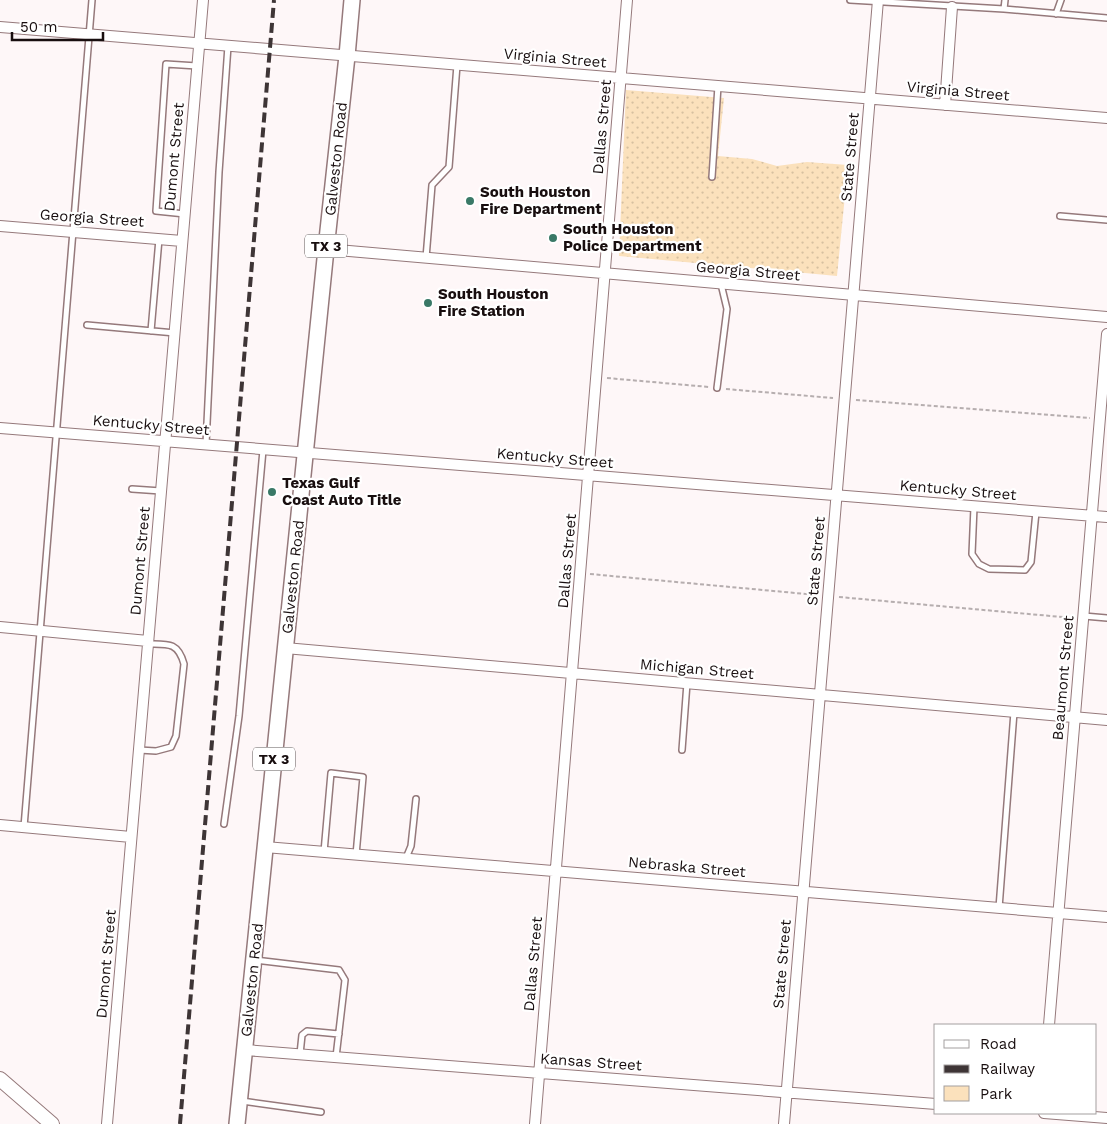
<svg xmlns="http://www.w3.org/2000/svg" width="1107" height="1124" font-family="'Work Sans',sans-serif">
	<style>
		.green { fill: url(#green-dots) }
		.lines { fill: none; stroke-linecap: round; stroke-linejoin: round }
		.service-casing { stroke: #95797b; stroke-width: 8 }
		.minor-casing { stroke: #95797b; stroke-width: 12 }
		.secondary-casing { stroke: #95797b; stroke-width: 16 }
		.primary-casing { stroke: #95797b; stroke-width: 18 }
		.path { stroke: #b6aeaf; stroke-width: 2; stroke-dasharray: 4 2.5; stroke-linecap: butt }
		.service { stroke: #fff; stroke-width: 5 }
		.minor { stroke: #fff; stroke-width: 10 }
		.secondary { stroke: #fff; stroke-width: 14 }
		.primary { stroke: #fff; stroke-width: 15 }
		.rail { stroke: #3e3536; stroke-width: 4; stroke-dasharray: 10 5; stroke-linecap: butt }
		.poi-dot { fill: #3a7967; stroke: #fff; stroke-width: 2 }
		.labels { text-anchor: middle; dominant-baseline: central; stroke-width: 4.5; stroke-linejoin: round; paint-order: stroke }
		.shield { fill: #fff; stroke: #5d5657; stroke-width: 1 }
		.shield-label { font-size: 14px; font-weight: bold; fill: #180e0f }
		.street-label { font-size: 15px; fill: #180e0f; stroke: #fff }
		.poi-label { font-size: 15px; font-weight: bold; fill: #180e0f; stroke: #fff; text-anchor: start }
	</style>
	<defs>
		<pattern id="green-dots" width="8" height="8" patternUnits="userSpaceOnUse" patternTransform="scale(1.25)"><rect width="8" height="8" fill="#fbe1bc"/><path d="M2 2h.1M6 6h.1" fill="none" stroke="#d6c0a0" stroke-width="1.8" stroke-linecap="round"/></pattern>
	</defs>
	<rect width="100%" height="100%" fill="#fef7f8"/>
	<path class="green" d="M626 90 724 98 718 156 752 159 777 166 807 162 848 165 837 276 619 256Z"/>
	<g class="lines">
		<g class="service-casing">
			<path id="service" d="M850 0 1004 9 1107 18
				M1004 9 1005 0
				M1056 14 1061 0
				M712 177 718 86
				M185 214 156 211 166 64 197 66
				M1060 216 1107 220
				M426 258 432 185 449 167 457 65
				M87 325 175 333
				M151 331 159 239
				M717 388 727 309 721 284
				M206 444 219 172 228 46
				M132 489 161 491
				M974 507 972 554 979 564 989 569 1025 570 1031 562 1036 512
				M1084 616 1107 618
				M139 750 156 751 171 747 176 736 184 664C178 642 168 644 148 644
				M682 750 687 683
				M224 824 239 716 263 450
				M24 827 92 0
				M324 852 331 773 363 777 356 855
				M406 858 411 846 416 799
				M999 908 1014 712
				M255 960 339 970 345 980 336 1057
				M300 1054 302 1035 307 1031 339 1034
				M242 1101 321 1112"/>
		</g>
		<g class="minor-casing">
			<path id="minor" d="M0 27 1107 118
				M945 105 952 7
				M0 226 182 241
				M326 249 1107 317
				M0 428 1107 517
				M0 627 148 641
				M285 648 1107 720
				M0 825 131 837
				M265 847 1107 917
				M1049 1025 1107 334
				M245 1050 936 1104
				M1044 1113 1107 1118
				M107 1124 203 0
				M535 1124 627 0
				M784 1124 878 0"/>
		</g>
		<g class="secondary-casing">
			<path id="secondary" d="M0 1079 52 1124"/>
		</g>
		<g class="primary-casing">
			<path id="primary" d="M237 1124 326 249 347 56 352 0"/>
		</g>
		<path class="path" d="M607 378 709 387
			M726 389 833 398
			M856 400 1090 418
			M590 574 817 595
			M839 597 1073 618"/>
		<use href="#service" class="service"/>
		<use href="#minor" class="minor"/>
		<use href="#secondary" class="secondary"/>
		<use href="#primary" class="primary"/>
		<path class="rail" d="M180 1124 274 0"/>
	</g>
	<g class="poi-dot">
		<circle cx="470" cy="201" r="5"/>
		<circle cx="553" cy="238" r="5"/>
		<circle cx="428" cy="303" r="5"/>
		<circle cx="272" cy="492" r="5"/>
	</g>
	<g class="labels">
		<g class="shield">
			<rect x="305" y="234.5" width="42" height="23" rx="4"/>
			<rect x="253" y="747.5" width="42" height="23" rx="4"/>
		</g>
		<g class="shield-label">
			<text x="326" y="246">TX 3</text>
			<text x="274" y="759">TX 3</text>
		</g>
		<g class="street-label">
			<text transform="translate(555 58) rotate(5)">Virginia Street</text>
			<text transform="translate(958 91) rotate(5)">Virginia Street</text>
			<text transform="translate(602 127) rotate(-85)">Dallas Street</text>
			<text transform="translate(174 157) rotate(-85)">Dumont Street</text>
			<text transform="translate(850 157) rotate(-85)">State Street</text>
			<text transform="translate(336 159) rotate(-84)">Galveston Road</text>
			<text transform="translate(92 218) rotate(4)">Georgia Street</text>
			<text transform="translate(748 271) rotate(5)">Georgia Street</text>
			<text transform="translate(151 425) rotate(5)">Kentucky Street</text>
			<text transform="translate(555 458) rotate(5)">Kentucky Street</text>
			<text transform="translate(958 490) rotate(5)">Kentucky Street</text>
			<text transform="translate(140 561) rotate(-85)">Dumont Street</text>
			<text transform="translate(567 561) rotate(-85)">Dallas Street</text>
			<text transform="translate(816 561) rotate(-85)">State Street</text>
			<text transform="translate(293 577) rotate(-84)">Galveston Road</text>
			<text transform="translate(697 669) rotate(5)">Michigan Street</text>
			<text transform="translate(1063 678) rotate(-85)">Beaumont Street</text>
			<text transform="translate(687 867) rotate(5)">Nebraska Street</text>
			<text transform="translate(106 964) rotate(-85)">Dumont Street</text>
			<text transform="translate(533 964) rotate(-85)">Dallas Street</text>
			<text transform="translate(782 964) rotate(-85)">State Street</text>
			<text transform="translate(252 980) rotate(-84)">Galveston Road</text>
			<text transform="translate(591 1062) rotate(4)">Kansas Street</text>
		</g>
		<g class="poi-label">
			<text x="480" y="192">South Houston<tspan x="480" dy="17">Fire Department</tspan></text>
			<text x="563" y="229">South Houston<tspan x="563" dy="17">Police Department</tspan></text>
			<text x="438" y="294">South Houston<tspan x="438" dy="17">Fire Station</tspan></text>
			<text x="282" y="483">Texas Gulf<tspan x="282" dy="17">Coast Auto Title</tspan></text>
		</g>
	</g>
	<rect x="934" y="1024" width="162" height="90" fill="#ffffff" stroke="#a39f9f"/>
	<rect x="944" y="1040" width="25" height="8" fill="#ffffff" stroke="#a39f9f"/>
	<text x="980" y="1049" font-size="15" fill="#180e0f">Road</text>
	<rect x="944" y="1065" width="25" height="8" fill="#3e3536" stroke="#a39f9f"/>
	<text x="980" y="1074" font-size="15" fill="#180e0f">Railway</text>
	<rect x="944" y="1086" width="25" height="15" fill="#fbe1bc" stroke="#a39f9f"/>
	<text x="980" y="1099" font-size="15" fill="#180e0f">Park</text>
	<path d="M12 32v8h91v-8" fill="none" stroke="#180e0f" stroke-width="2.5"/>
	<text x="20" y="32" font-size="15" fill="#180e0f" stroke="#ffffff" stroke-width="4" paint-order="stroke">50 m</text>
</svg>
